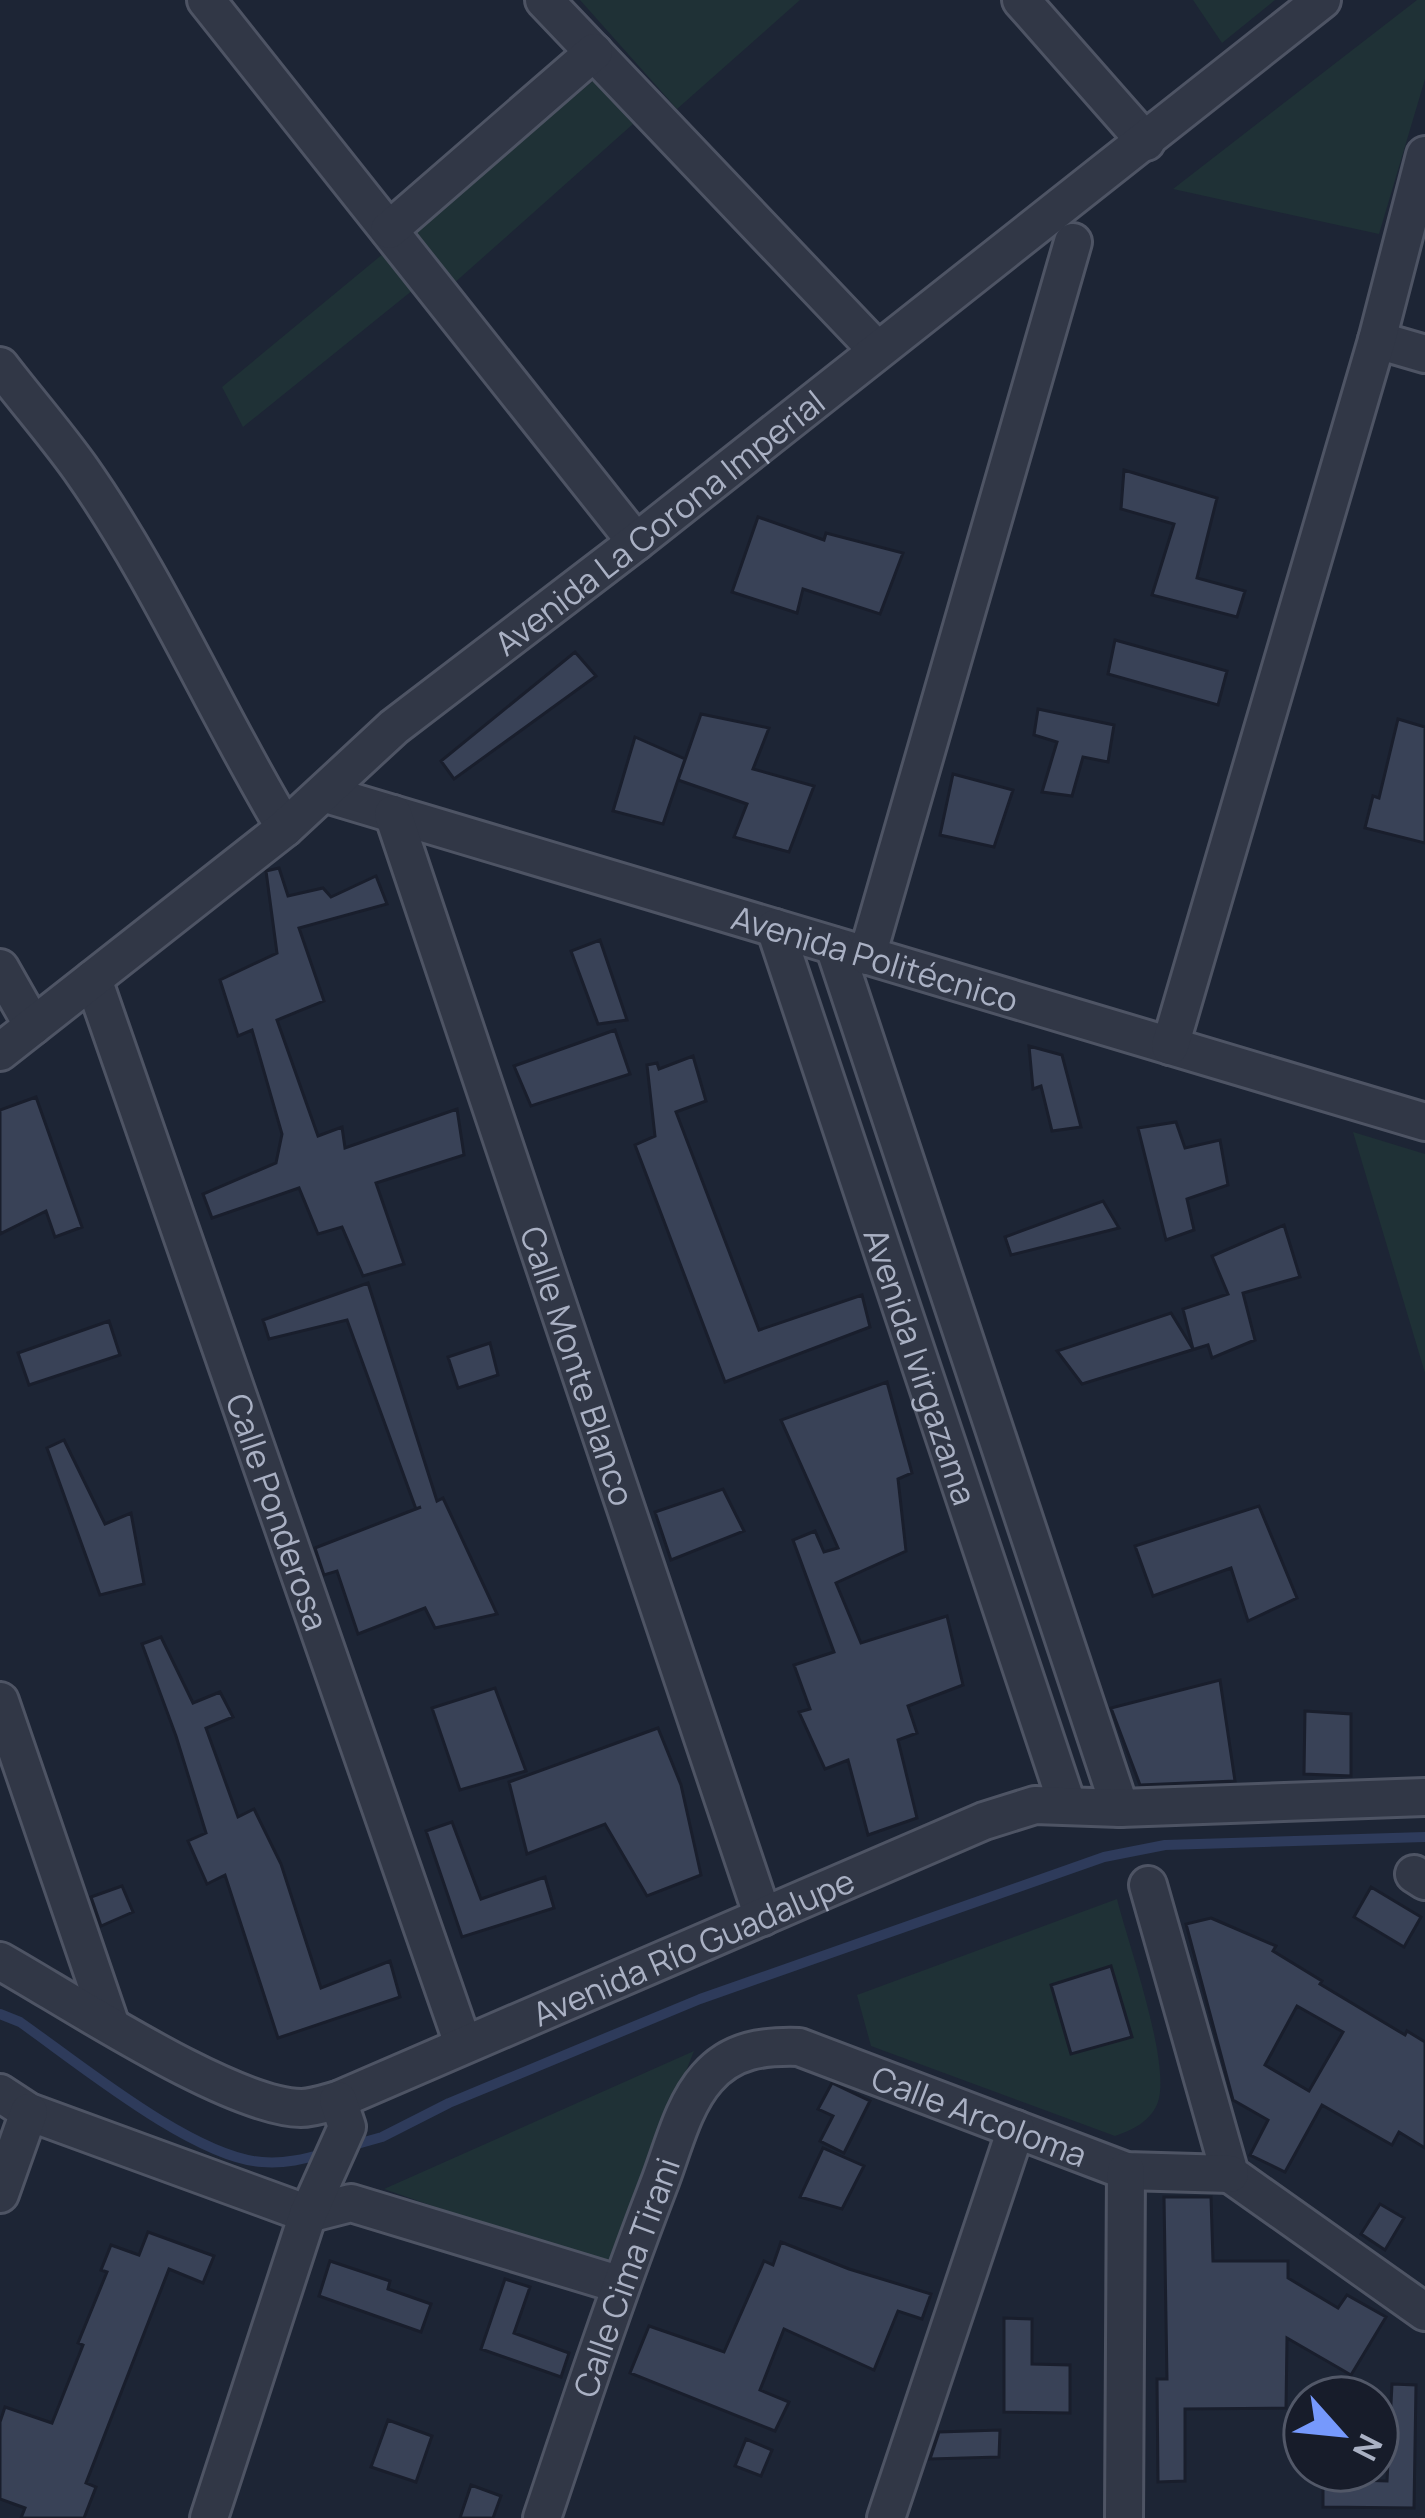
<svg xmlns="http://www.w3.org/2000/svg" width="1425" height="2518" font-family="Manrope,sans-serif">
	<style>
		.green { fill: #1f3136 }
		.lines { fill: none; stroke-linecap: round; stroke-linejoin: round }
		.stream { stroke: #2e3b5b; stroke-width: 10 }
		.building { fill: #394257; stroke: #191e2c; stroke-width: 3; fill-rule: evenodd }
		.minor-casing { stroke: #4e5464; stroke-width: 42 }
		.minor { stroke: #313746; stroke-width: 36 }
		.labels { text-anchor: middle; dominant-baseline: central; stroke-width: 12; stroke-linejoin: round; paint-order: stroke }
		.street-label { font-size: 33px; fill: #aab1c4; stroke: #171c2a }
	</style>
	<rect width="100%" height="100%" fill="#1d2535"/>
	<path class="green" d="M580 0H800L677 109Z
		M1193 0H1275L1222 43Z
		M1417 0H1425V79L1379 234 1173 189Z
		M593 81 633 124 452 285 408 233Z
		M384 253 413 290 243 427 222 387Z
		M1353 1132 1425 1154V1373Z
		M1117 1899C1128 1943 1171 2063 1158 2102 1151 2121 1133 2130 1115 2136L871 2046 857 1995Z
		M694 2051 608 2267 384 2189Z"/>
	<g class="lines">
		<path class="stream" d="M0 2014 20 2022C77 2062 194 2158 262 2162 284 2164 305 2159 326 2153
			M350 2146 382 2137 449 2103 700 1999 1104 1857 1165 1845 1425 1837"/>
	</g>
	<path class="building" d="M1124 470 1217 498 1197 578 1245 591 1237 617 1152 595 1174 524 1121 509Z
		M758 517 824 540 826 533 903 553 880 614 803 589 797 613 732 592Z
		M1115 640 1227 671 1218 705 1108 674Z
		M575 652 596 676 454 779 441 761Z
		M1038 709 1114 725 1108 762 1083 757 1072 796 1042 792 1057 742 1034 735Z
		M701 714 769 728 753 769 814 786 789 852 734 837 747 804 678 780Z
		M1398 719 1425 727V843L1365 828 1373 796 1379 798Z
		M635 737 685 759 663 824 613 811Z
		M953 774 1013 790 994 847 940 835Z
		M279 868 288 896 323 888 331 897 376 876 387 904 299 928 324 1001 277 1020 318 1136 342 1127 345 1148 457 1109 464 1155 376 1183 404 1264 363 1276 342 1227 318 1234 299 1188 212 1218 203 1194 276 1163 282 1134 252 1030 238 1036 220 980 277 953 266 871Z
		M600 940 627 1020 598 1024 571 951Z
		M615 1030 630 1074 531 1106 514 1066Z
		M1029 1046 1062 1055 1081 1127 1052 1131 1041 1086 1033 1089Z
		M693 1056 706 1101 676 1112 759 1330 862 1295 870 1327 725 1382 635 1145 655 1136 647 1065 657 1063 659 1069Z
		M36 1097 82 1227 55 1237 46 1211 0 1234V1110Z
		M1176 1122 1185 1148 1220 1140 1228 1185 1187 1199 1194 1230 1166 1240 1138 1128Z
		M1103 1201 1119 1228 1011 1255 1005 1237Z
		M1284 1225 1300 1277 1243 1293 1255 1340 1212 1358 1208 1345 1082 1384 1057 1351 1171 1313 1193 1349 1183 1309 1228 1294 1212 1256Z
		M368 1283 437 1501 443 1498 497 1614 435 1628 425 1608 358 1634 337 1571 324 1575 315 1548 421 1507 416 1509 347 1320 269 1339 263 1320Z
		M109 1321 120 1355 29 1385 18 1353Z
		M490 1343 498 1375 458 1388 448 1357Z
		M887 1382 912 1473 898 1479 906 1551 836 1583 861 1643 947 1616 963 1685 908 1706 917 1733 898 1740 917 1818 868 1835 848 1760 825 1769 799 1712 810 1709 794 1665 834 1652 793 1540 815 1531 824 1552 838 1548 781 1420Z
		M64 1440 105 1524 131 1513 144 1584 100 1595 47 1448Z
		M723 1489 744 1531 671 1560 655 1512Z
		M1259 1506 1297 1598 1248 1621 1231 1568 1153 1596 1135 1546Z
		M161 1637 193 1703 220 1692 233 1717 206 1728 238 1817 254 1809 281 1864 321 1988 390 1961 400 1997 278 2038 225 1875 207 1884 188 1841 206 1833 176 1736 142 1644Z
		M1220 1680 1235 1781 1140 1785 1111 1708Z
		M495 1688 526 1771 460 1790 432 1708Z
		M1305 1711 1351 1714V1776L1304 1774Z
		M658 1728 681 1785 701 1875 647 1896 605 1824 527 1854 509 1782Z
		M452 1822 481 1899 545 1877 554 1908 462 1937 426 1831Z
		M122 1886 133 1912 101 1926 91 1897Z
		M1371 1887 1421 1917 1404 1947 1354 1917Z
		M1211 1918 1276 1946 1273 1951 1322 1981 1320 1984 1405 2035 1407 2031 1425 2042V2148L1399 2132 1392 2145 1322 2105 1285 2172 1250 2155 1268 2120 1233 2100 1186 1924ZM1297 2006 1343 2032 1309 2091 1265 2065Z
		M1111 1966 1132 2037 1071 2054 1051 1985Z
		M832 2083 870 2101 844 2153 820 2141 833 2116 818 2109Z
		M823 2148 864 2166 842 2209 800 2197Z
		M1164 2197H1211L1213 2261H1288V2278L1338 2308 1347 2295 1386 2317 1351 2375 1287 2338 1286 2408 1185 2409V2481L1158 2482 1157 2379H1167Z
		M1380 2204 1404 2218 1385 2250 1361 2234Z
		M148 2232 214 2256 203 2283 169 2269 86 2483 96 2487 84 2518H21L25 2508 0 2499V2422L5 2407 52 2423 83 2345 78 2343 107 2272 101 2270 111 2245 139 2255Z
		M781 2242 849 2269 931 2294 922 2319 898 2311 874 2370 784 2329 760 2390 789 2402 775 2431 630 2373 649 2326 724 2352 764 2261 773 2265Z
		M330 2261 390 2281 388 2289 431 2304 421 2332 319 2296Z
		M505 2279 530 2287 514 2333 569 2353 561 2377 481 2349Z
		M1004 2318 1032 2319V2364L1070 2365V2413L1004 2412Z
		M1392 2384 1416 2385 1414 2508 1323 2507V2479L1387 2481Z
		M388 2420 432 2436 416 2482 371 2467Z
		M1000 2430 999 2457 930 2459 939 2432Z
		M746 2439 772 2450 761 2476 735 2466Z
		M471 2485 501 2496 493 2518H460Z"/>
	<g class="lines">
		<g class="minor-casing">
			<g id="minor">
				<path d="M206 0 636 542"/>
				<path d="M544 0 877 350"/>
				<path d="M1021 0 1146 142"/>
				<path d="M389 230 594 52"/>
				<path d="M1377 340 1425 354"/>
				<path d="M0 366C26 400 55 433 80 468 159 580 214 710 285 828"/>
				<path id="s1" d="M326 794 1425 1122"/>
				<path id="s2" d="M393 814 763 1917"/>
				<path id="s3" d="M775 928 1067 1804"/>
				<path d="M834 946 1120 1808"/>
				<path d="M867 956 1073 242"/>
				<path d="M0 968 33 1026"/>
				<path id="s4" d="M93 979 463 2044"/>
				<path d="M1170 1046 1377 340 1425 155"/>
				<path id="s5" d="M0 1052 285 828 394 727 636 542 1322 0"/>
				<path d="M0 1701 110 2023"/>
				<path d="M1414 1874 1425 1881"/>
				<path d="M1148 1885 1230 2174 1425 2312"/>
				<path id="s6" d="M0 1961C68 1999 230 2107 301 2108 313 2108 327 2103 338 2100L984 1821 1035 1805 1120 1808 1425 1797"/>
				<path d="M0 2093 29 2112 308 2214"/>
				<path d="M0 2194 29 2112"/>
				<path d="M308 2214 351 2203 621 2285"/>
				<path d="M209 2518 308 2214 347 2127 338 2100"/>
				<path id="s7" d="M542 2518C579 2407 616 2296 658 2187 672 2152 682 2106 707 2078 732 2049 764 2046 799 2047L1126 2171 1230 2174"/>
				<path d="M886 2518 1016 2129"/>
				<path d="M1124 2518 1126 2171"/>
			</g>
		</g>
		<use href="#minor" class="minor"/>
	</g>
	<g class="labels">
		<g class="street-label">
			<text stroke="none"><textPath href="#s5" startOffset="846">Avenida La Corona Imperial</textPath></text>
			<text stroke="none"><textPath href="#s1" startOffset="573">Avenida Politécnico</textPath></text>
			<text stroke="none"><textPath href="#s2" startOffset="582">Calle Monte Blanco</textPath></text>
			<text stroke="none"><textPath href="#s3" startOffset="462">Avenida Ivirgazama</textPath></text>
			<text stroke="none"><textPath href="#s4" startOffset="564">Calle Ponderosa</textPath></text>
			<text stroke="none"><textPath href="#s6" startOffset="762">Avenida Río Guadalupe</textPath></text>
			<text stroke="none"><textPath href="#s7" startOffset="765">Calle Arcoloma</textPath></text>
			<text stroke="none"><textPath href="#s7" startOffset="255">Calle Cima Tirani</textPath></text>
		</g>
	</g>
	<g transform="translate(1341 2434) rotate(117)"><circle r="57" fill="#171c2a" stroke="#525868" stroke-width="3"/>
	<path d="M0-9L21 45L0 30L-21 45Z" fill="#7699fc"/>
	<text y="-18" font-size="33" font-weight="bold" text-anchor="middle" fill="#aab1c4">N</text>
	</g>
</svg>
